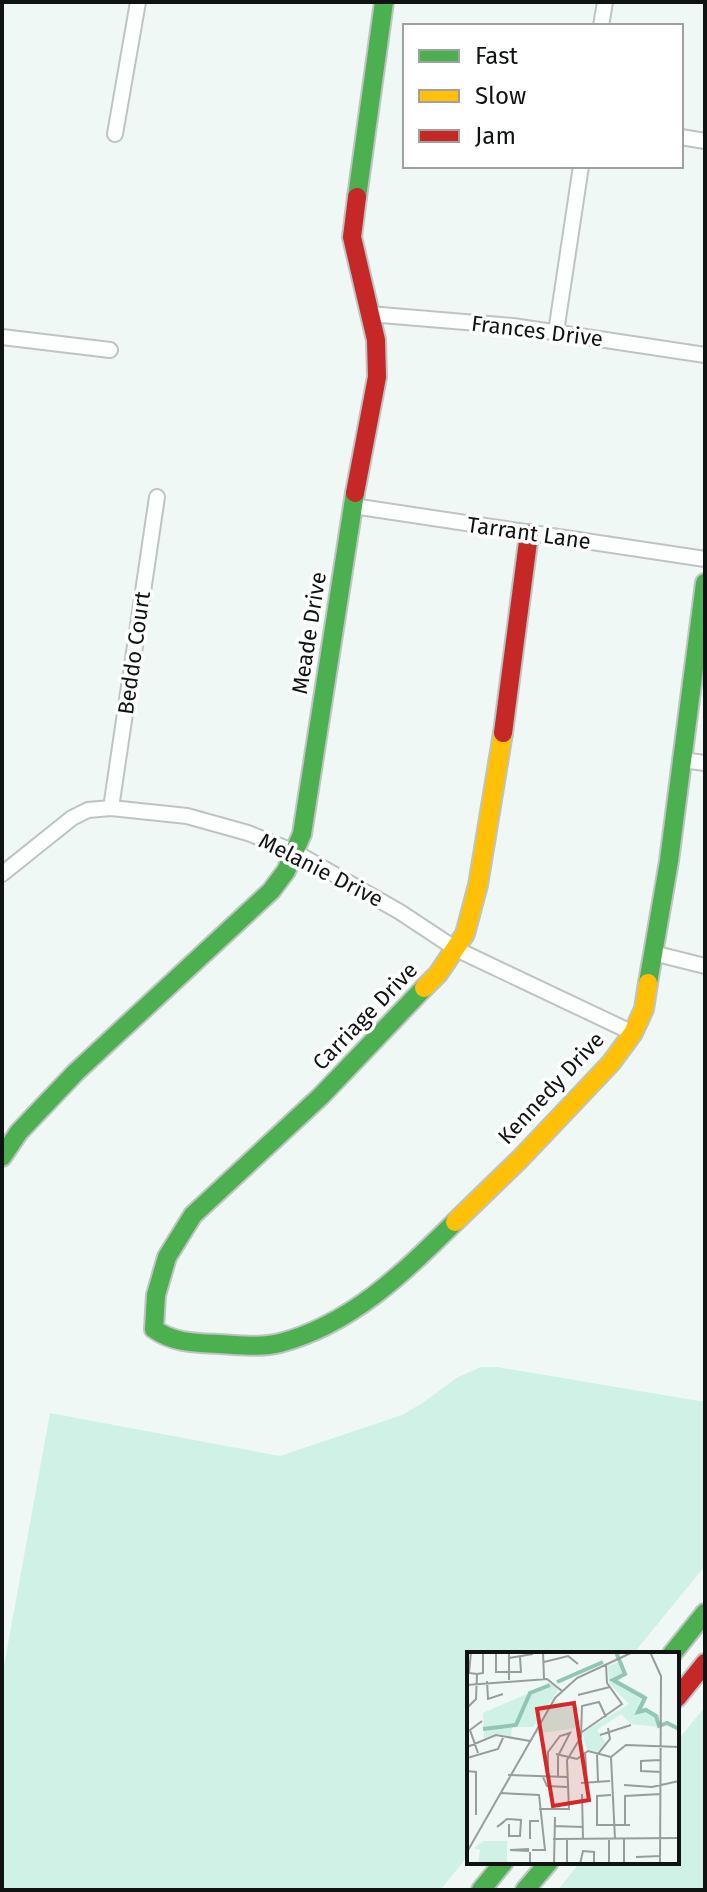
<svg xmlns="http://www.w3.org/2000/svg" width="707" height="1892" font-family="'Fira Sans',sans-serif">
	<style>
		.green { fill: #d0f1e6 }
		.lines { fill: none; stroke-linecap: round; stroke-linejoin: round }
		.street-casing { stroke: #bec4c2; stroke-width: 18 }
		.fast-casing { stroke: #bec4c2; stroke-width: 22 }
		.slow-casing { stroke: #bec4c2; stroke-width: 22 }
		.jam-casing { stroke: #bec4c2; stroke-width: 22 }
		.street { stroke: #fdfefe; stroke-width: 14 }
		.fast { stroke: #4caf50; stroke-width: 18 }
		.slow { stroke: #ffc107; stroke-width: 18 }
		.jam { stroke: #c62828; stroke-width: 18 }
		.labels { text-anchor: middle; dominant-baseline: central; stroke-width: 7; stroke-linejoin: round; paint-order: stroke }
		.street-label { font-size: 22px; fill: #0f1412; stroke: #fff }
		.inset-river { fill: none; stroke: #92c5b5; stroke-width: 4 }
		.inset-road { fill: none; stroke: #969d9a; stroke-width: 2 }
		.view { fill: #d62828; fill-opacity: 0.15; stroke: #d62828; stroke-width: 4 }
		.inset-edge { fill: none; stroke: #0f1412; stroke-width: 4 }
	</style>
	<rect width="100%" height="100%" fill="#f0f8f5"/>
	<path class="green" d="M481 1367H497L705 1402V1566L633 1654H469V1855L440 1890H2V1677L50 1413 280 1456 402 1415 421 1404 458 1377Z
		M705 1707V1890H558L580 1862H677V1741Z"/>
	<g class="lines">
		<g class="street-casing">
			<path id="street" d="M601 26 605 2
				M115 134 138 2
				M681 137 705 141
				M369 314 513 326 705 355
				M556 332 581 166
				M2 337 110 350
				M353 506 705 559
				M682 760 705 763
				M111 808 157 497
				M2 874 72 818 88 810 111 808 187 816 248 833 295 852 400 912 456 949 633 1033
				M653 953 705 966"/>
		</g>
		<g class="fast-casing">
			<path id="fast" d="M357 197 384 2
				M648 983 669 861 705 583
				M424 988 321 1096 193 1215 167 1257 156 1295 154 1329C173 1343 196 1343 219 1344 239 1345 260 1348 280 1343 352 1324 403 1273 455 1222
				M2 1157 19 1132 76 1072 271 891 286 871 302 834 355 493
				M672 1654 705 1613
				M481 1890 504 1862
				M525 1890 549 1862"/>
		</g>
		<g class="slow-casing">
			<path id="slow" d="M424 988 438 974 465 934 478 885 503 733
				M455 1222 520 1159 611 1063 633 1033 644 1009 648 983"/>
		</g>
		<g class="jam-casing">
			<path id="jam" d="M355 493 377 377 376 340 352 237 357 197
				M503 733 529 534
				M677 1698 705 1663"/>
		</g>
		<use href="#street" class="street"/>
		<use href="#fast" class="fast"/>
		<use href="#slow" class="slow"/>
		<use href="#jam" class="jam"/>
	</g>
	<g class="labels">
		<g class="street-label">
			<text transform="translate(537 331) rotate(7)">Frances Drive</text>
			<text transform="translate(529 533) rotate(8)">Tarrant Lane</text>
			<text transform="translate(309 633) rotate(-81)">Meade Drive</text>
			<text transform="translate(134 653) rotate(-82)">Beddo Court</text>
			<text transform="translate(321 870) rotate(27)">Melanie Drive</text>
			<text transform="translate(365 1016) rotate(-46)">Carriage Drive</text>
			<text transform="translate(551 1088) rotate(-47)">Kennedy Drive</text>
		</g>
	</g>
	<g transform="translate(467 1652)">
		<rect width="212" height="212" fill="#f0f8f5"/>
		<path d="M155 9 160 22 152 29 179 43 176 55 192 63V75L164 72 154 62 130 78 139 91 130 100 120 98 115 81 162 52 142 31 141 14ZM85 31 91 38 66 75H45L44 86 32 82 17 86 16 61ZM87 50H109L108 76 68 82ZM16 189H40V212H11L13 198 7 196Z" fill="#d0f1e6"/>
		<path class="inset-river" d="M149 0 158 22 146 28 178 46 171 60 179 58 189 64 192 74 200 71 212 77M90 30 136 10M16 77 49 73 63 41 83 33"/>
		<path class="inset-road" d="M4 0 2 21 10 22M29 0V20H54L53 5M42 0V28M76 0 77 27M183 0 194 24 193 212M42 6 66 2M77 10 101 4 111 12M10 22 16 21V0M20 29 21 47 36 42M0 33 80 27 95 39M111 43 143 35M0 56 9 47 10 22M115 80 155 52 140 31 139 13M133 83 164 73M0 95 29 83 63 89M118 100 120 131M11 101 3 78 15 69M89 102 110 107 121 99 144 105M144 105 148 187M144 105 159 93 212 95M0 106 31 97 36 86M193 108 174 109V119L194 120M0 119 9 120V163M41 123 100 125M76 125 80 134 100 135M81 125V100L93 84 103 81 91 104V125M131 129 130 103 143 87 141 76M114 131 143 129M157 133 185 135 212 129M33 141 72 143 78 198H65M115 142 116 187M144 143 130 144V173H163M72 157H102L100 108 114 85 115 54 132 50 139 65M37 170 30 175 40 167 54 168 53 184H42V172M158 173V144L194 142M87 174 116 175M63 187V169H72M86 187 212 186M100 187V212M142 187V212M62 199 43 198 62 197M0 200 88 46 110 26 166 0M169 205 194 204M43 212H63V200M87 212 88 165M113 212 116 199 127 200V212M157 212V186"/>
		<path class="view" d="M107 51 122 148 86 154 70 57Z"/>
		<rect width="212" height="212" class="inset-edge"/>
	</g>
	<rect width="707" height="1892" fill="none" stroke="#0f1412" stroke-width="8"/>
	<rect x="403" y="24" width="280" height="144" fill="#ffffff" stroke="#9fa1a0" stroke-width="2"/>
	<rect x="419" y="50" width="40" height="12" fill="#4caf50" stroke="#9fa1a0" stroke-width="2"/>
	<text x="475" y="64" font-size="24" fill="#0f1412">Fast</text>
	<rect x="419" y="90" width="40" height="12" fill="#ffc107" stroke="#9fa1a0" stroke-width="2"/>
	<text x="475" y="104" font-size="24" fill="#0f1412">Slow</text>
	<rect x="419" y="130" width="40" height="12" fill="#c62828" stroke="#9fa1a0" stroke-width="2"/>
	<text x="475" y="144" font-size="24" fill="#0f1412">Jam</text>
</svg>
